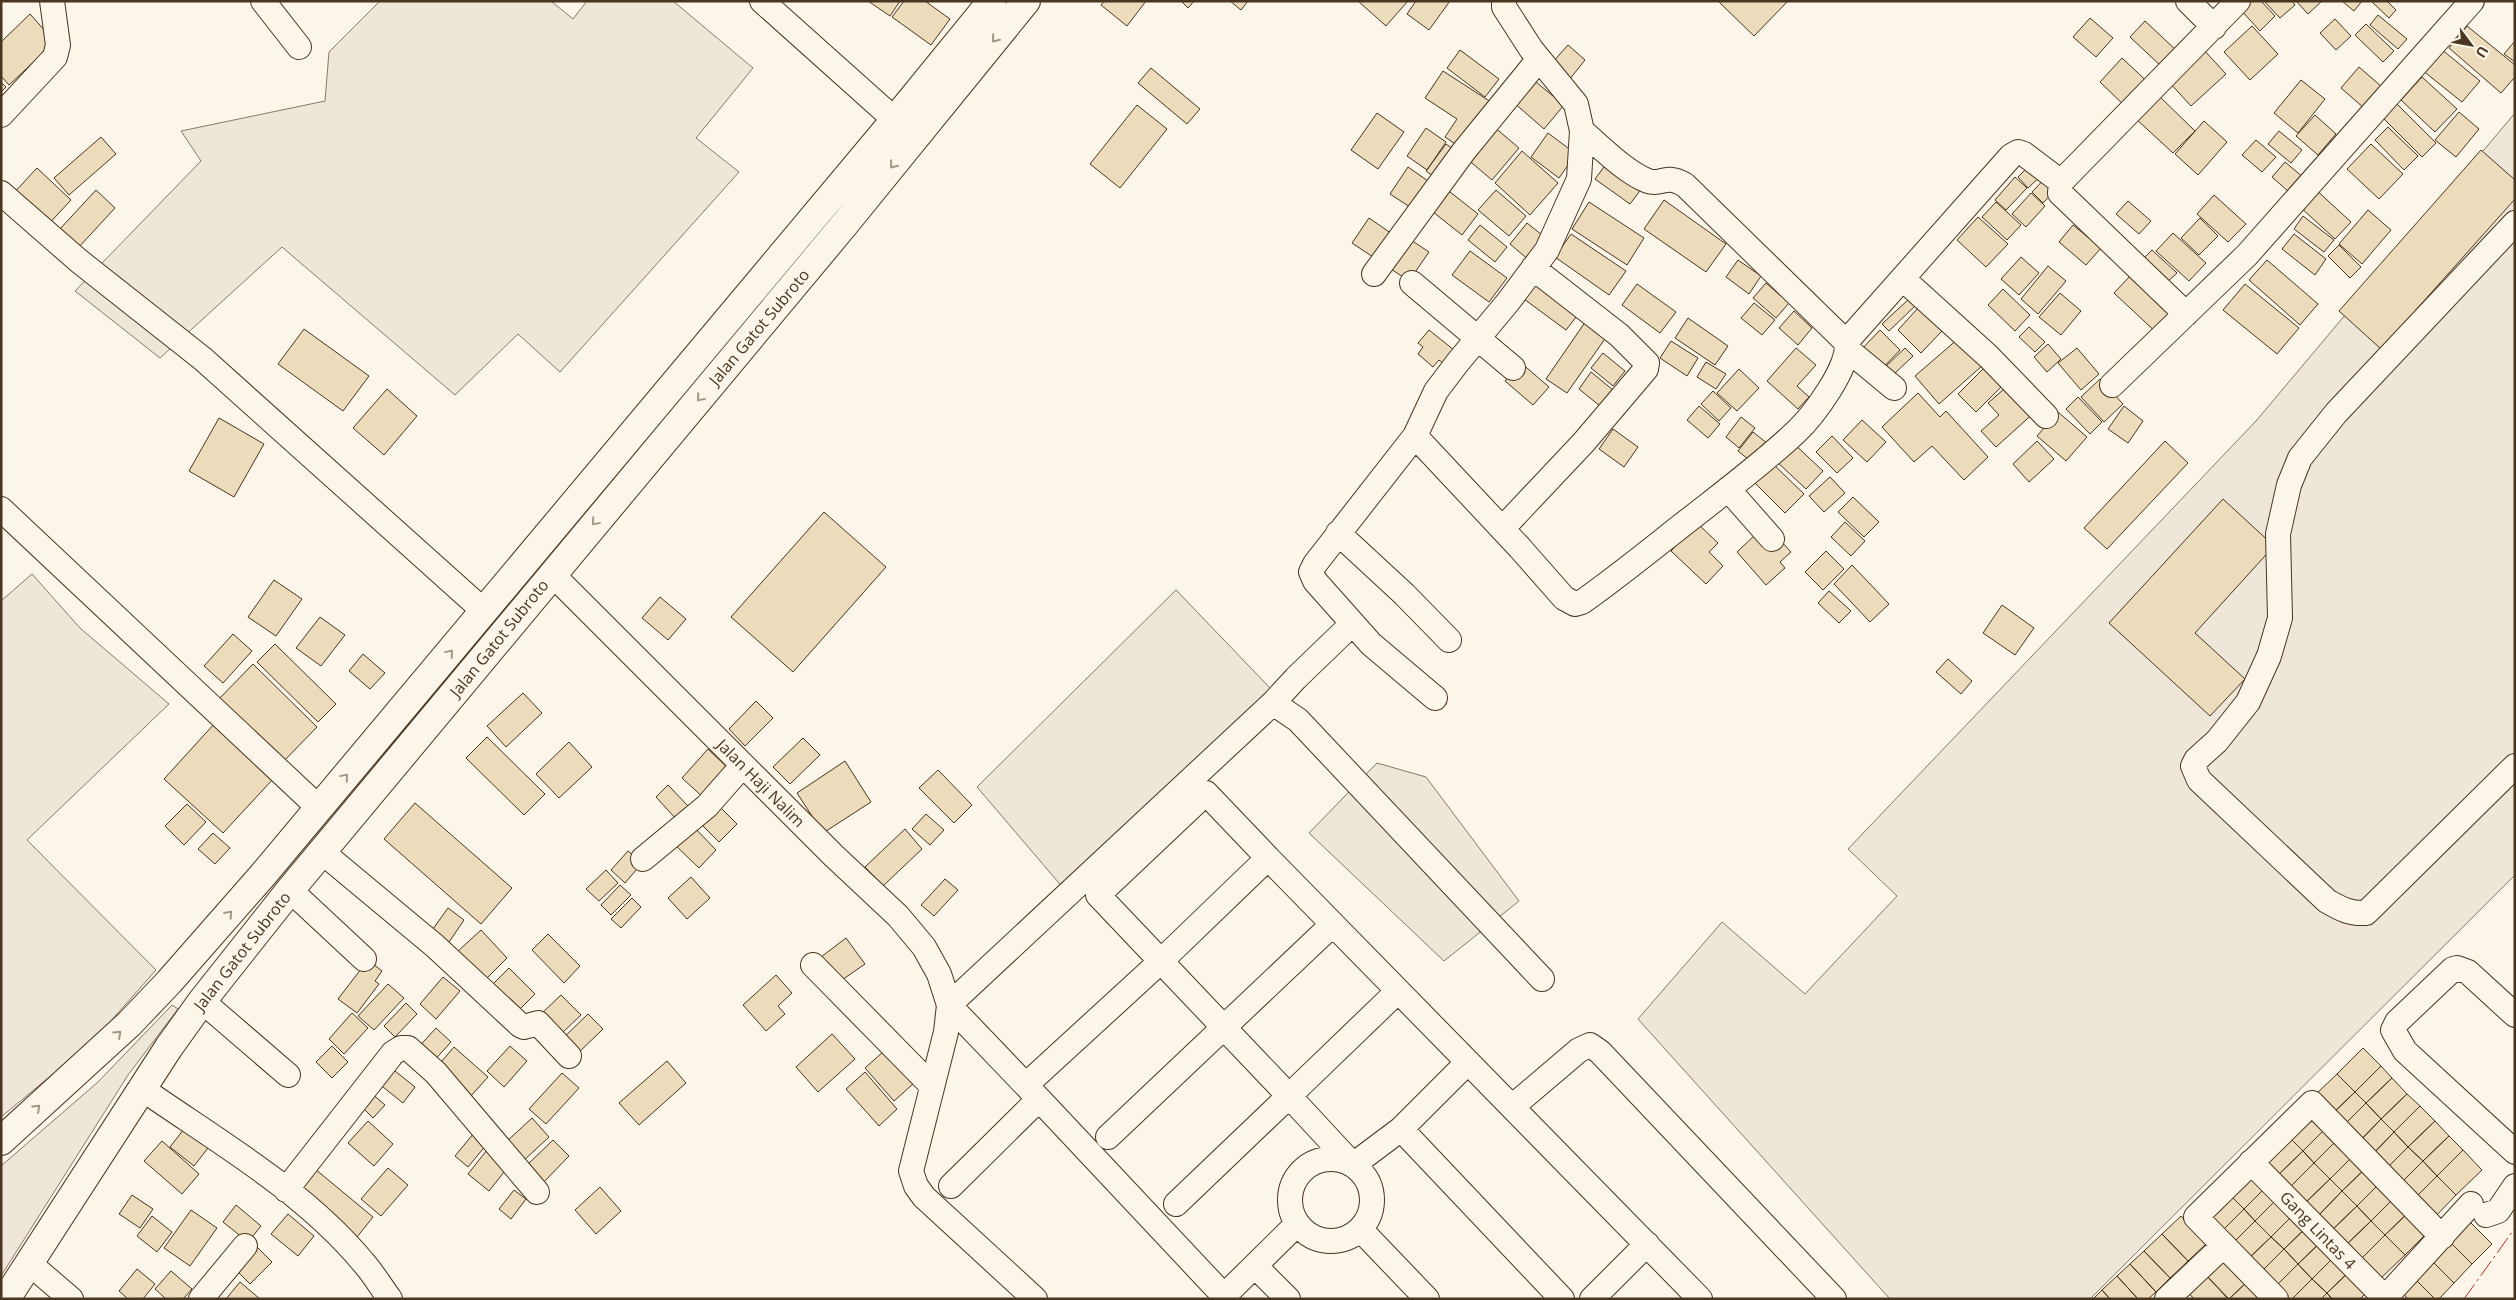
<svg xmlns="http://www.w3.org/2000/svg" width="2516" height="1300" font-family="'Open Sans',sans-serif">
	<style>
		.green { fill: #ede6d9; stroke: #887966 }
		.building { fill: #ecdcbc; stroke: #4a3520 }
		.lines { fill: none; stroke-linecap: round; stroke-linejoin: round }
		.minor-casing { stroke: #4a3520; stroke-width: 26 }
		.highway-casing { stroke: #4a3520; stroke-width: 30 }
		.minor { stroke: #fbf6e9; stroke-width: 24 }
		.highway { stroke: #fbf6e9; stroke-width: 28 }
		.power { stroke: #c62828; stroke-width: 1; stroke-dasharray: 18 4 2.5 4; stroke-linecap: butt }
		.oneway { stroke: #a29684 }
		.labels { text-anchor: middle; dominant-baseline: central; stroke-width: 4; stroke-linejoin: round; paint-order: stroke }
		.street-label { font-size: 16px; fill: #4a3520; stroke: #fbf6e9 }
	</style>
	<rect width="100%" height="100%" fill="#fbf6e9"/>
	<path class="green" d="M380 1H551L573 19 587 1H673L753 68 696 138 739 172 560 372 518 334 455 395 282 247 160 358 75 291 201 161 181 131 325 101 329 52Z
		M2515 113V875L2090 1299H1890L1638 1019 1722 922 1805 994 1897 896 1848 849 2256 421Z
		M32 574 80 628 169 704 27 840 156 970 94 1040 1 1117V601Z
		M1176 590 1271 689 1070 896 977 787Z
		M1377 763 1426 777 1519 901 1444 961 1309 833Z
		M172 1005 178 1009 128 1075 1 1276V1166L98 1082Z"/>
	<path class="building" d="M868 1H900L890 16Z
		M904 1H925L950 19 931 45 892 17Z
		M1104 1H1146L1127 26 1101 5Z
		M1181 1H1194L1188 8Z
		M1230 1H1248L1241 10Z
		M1358 1H1407V2L1386 26Z
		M1416 1H1450L1429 30 1407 14Z
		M1718 1H1788L1754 36Z
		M2246 1H2261L2275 16 2260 31 2239 8Z
		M2264 1H2292L2295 5 2280 18Z
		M2296 1H2322L2308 14Z
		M2342 1H2362L2354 11Z
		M2371 1H2387L2396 10 2389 18Z
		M30 14 55 42 9 85 1 76V42Z
		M2378 15 2407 39 2398 49 2370 25Z
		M2090 18 2113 38 2096 57 2073 37Z
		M2335 19 2351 36 2336 50 2320 33Z
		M2145 21 2177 51 2162 67 2130 37Z
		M2366 24 2394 51 2383 62 2355 35Z
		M2252 26 2278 54 2250 80 2224 52Z
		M2467 26 2515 65V77L2501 93 2449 48Z
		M2515 41V62L2504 54Z
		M1568 45 1585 60 1569 80 1551 64Z
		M2440 48 2480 81 2462 102 2422 70Z
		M2203 49 2226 74 2191 106 2168 81Z
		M1460 50 1499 79 1485 97 1447 68Z
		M2122 58 2152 86 2129 110 2100 82Z
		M2359 67 2382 87 2364 108 2341 88Z
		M1151 68 1200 109 1187 124 1138 83Z
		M1443 71 1494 104 1464 150 1445 137 1457 119 1425 98Z
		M2422 77 2457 109 2435 132 2401 100Z
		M1531 78 1564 105 1544 129 1512 101Z
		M2301 80 2325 99 2298 133 2274 113Z
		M1 82 6 87 1 92Z
		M2157 94 2195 131 2173 153 2135 118Z
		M2393 100 2436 143 2422 157 2379 114Z
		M1137 105 1167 129 1120 188 1090 164Z
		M2459 112 2479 129 2456 157 2435 140Z
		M1377 113 1404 132 1378 169 1351 150Z
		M2315 115 2336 134 2318 155 2296 136Z
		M2204 121 2227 142 2198 175 2175 154Z
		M1493 126 1519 148 1492 180 1466 158Z
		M2388 127 2418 156 2404 170 2375 140Z
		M1426 128 1446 142 1427 170 1407 156Z
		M2279 131 2302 150 2291 163 2268 144Z
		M1548 133 1576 154 1559 178 1531 157Z
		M101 137 116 154 69 195 54 178Z
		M2256 140 2276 157 2262 172 2242 155Z
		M1446 144 1460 154 1440 181 1426 171Z
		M2371 144 2403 174 2379 199 2347 169Z
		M2481 150 2515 180V199L2381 349 2339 311Z
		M1522 151 1558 183 1530 215 1495 183Z
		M1610 159 1645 184 1630 204 1595 179Z
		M2033 162 2044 173 2028 188 2018 177Z
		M2285 162 2304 178 2290 193 2272 177Z
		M1408 167 1428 181 1410 207 1390 194Z
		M37 168 71 200 45 228 11 196Z
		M2048 175 2059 186 2043 203 2032 192Z
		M2015 177 2027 188 2006 210 1995 200Z
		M1445 188 1478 214 1462 235 1428 208Z
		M2314 188 2351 222 2335 239 2298 205Z
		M96 190 115 208 78 248 59 230Z
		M1496 190 1526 216 1509 236 1478 210Z
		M2031 193 2045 206 2026 227 2012 214Z
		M2214 195 2246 224 2228 242 2197 214Z
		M1664 200 1726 244 1706 272 1644 229Z
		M2128 201 2151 221 2139 234 2116 214Z
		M1589 202 1644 238 1627 265 1572 229Z
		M1996 202 2021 225 2007 240 1982 217Z
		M2368 210 2391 230 2362 264 2339 244Z
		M2303 216 2334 240 2324 252 2294 229Z
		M1978 217 2008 244 1986 267 1957 240Z
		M1369 218 1395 236 1379 261 1352 243Z
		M2200 218 2218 236 2199 255 2181 238Z
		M1527 223 1547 239 1530 261 1510 244Z
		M1480 225 1507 247 1495 262 1468 240Z
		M2073 225 2101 248 2086 265 2059 242Z
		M2173 233 2206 263 2189 281 2156 251Z
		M1571 234 1626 271 1609 295 1555 257Z
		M2294 234 2326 259 2315 275 2282 249Z
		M1408 238 1429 252 1409 281 1388 267Z
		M2339 245 2361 267 2350 278 2328 256Z
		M2152 250 2177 273 2164 285 2140 262Z
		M1470 251 1507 278 1489 302 1452 275Z
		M2021 257 2039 273 2019 295 2001 279Z
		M1738 260 1761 276 1749 294 1726 277Z
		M2267 260 2318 304 2300 325 2249 280Z
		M2048 266 2066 281 2038 314 2021 299Z
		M2132 274 2178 316 2160 336 2114 293Z
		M1537 281 1580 312 1566 330 1524 299Z
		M1766 283 1789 303 1776 318 1753 298Z
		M1637 284 1676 312 1660 333 1622 305Z
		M2245 284 2299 328 2277 354 2223 310Z
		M2003 289 2030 315 2015 331 1988 305Z
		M2060 293 2081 311 2061 335 2039 317Z
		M1910 298 1916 305 1889 331 1882 324Z
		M1754 303 1775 320 1762 335 1741 318Z
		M1918 308 1942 331 1921 353 1898 330Z
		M1794 311 1812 328 1798 345 1779 328Z
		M1588 318 1609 333 1567 393 1546 379Z
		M1688 318 1728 346 1715 365 1675 338Z
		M2029 327 2045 342 2035 352 2019 337Z
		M304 329 369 376 343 411 278 364Z
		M1429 330 1454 350 1443 363 1439 360 1433 367 1418 354 1423 347 1418 343Z
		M1880 330 1900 350 1878 373 1858 353Z
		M1959 338 1983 365 1939 404 1915 376Z
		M1671 341 1698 358 1687 376 1660 358Z
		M2048 344 2061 359 2047 372 2034 357Z
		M1796 348 1816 365 1797 386 1809 397 1798 409 1767 381Z
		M1905 348 1913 356 1893 375 1885 367Z
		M2077 348 2099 374 2081 390 2058 363Z
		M1603 353 1625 371 1613 386 1591 368Z
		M1520 362 1549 387 1533 405 1505 381Z
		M1706 362 1726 374 1716 389 1697 377Z
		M1984 368 2002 386 1976 412 1958 394Z
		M1739 369 1759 388 1737 411 1717 393Z
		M1591 372 1613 390 1600 406 1579 389Z
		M2100 379 2123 404 2104 422 2081 397Z
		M2011 383 2036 411 1996 447 1981 431 1999 415 1988 403Z
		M387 389 417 416 384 455 353 428Z
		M1713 391 1731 408 1719 421 1701 404Z
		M1918 393 1940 417 1946 411 1988 457 1964 480 1932 446 1914 462 1882 427Z
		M2078 397 2102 422 2090 434 2066 409Z
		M1699 406 1720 424 1708 438 1687 420Z
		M2124 406 2143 421 2128 443 2108 429Z
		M2058 412 2087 437 2066 461 2037 436Z
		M1741 417 1755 428 1739 448 1726 437Z
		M219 418 264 444 234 497 189 471Z
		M1862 420 1886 442 1867 462 1843 440Z
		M1613 429 1638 447 1624 467 1599 449Z
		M1753 432 1768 444 1753 463 1738 451Z
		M1832 436 1853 458 1837 473 1816 452Z
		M2037 441 2054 459 2029 482 2013 464Z
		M2165 441 2188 463 2107 549 2084 528Z
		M1792 442 1823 471 1806 489 1775 460Z
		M1771 462 1804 494 1785 513 1753 481Z
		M1830 477 1845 493 1824 512 1809 496Z
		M1853 497 1879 522 1864 537 1838 512Z
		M2223 499 2274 546 2195 633 2245 679 2210 716 2109 623Z
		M824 512 886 567 793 672 731 617Z
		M1845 522 1865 541 1851 556 1831 537Z
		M1697 523 1718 543 1709 552 1723 566 1706 584 1671 551Z
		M1755 535 1780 540 1791 552 1780 562 1785 568 1766 585 1737 552Z
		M1826 551 1844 569 1823 590 1805 572Z
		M1852 565 1889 604 1870 622 1834 584Z
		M274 580 302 599 276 636 248 617Z
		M1829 591 1851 611 1839 623 1818 603Z
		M660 597 686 619 668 640 642 618Z
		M2002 605 2034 628 2015 655 1983 633Z
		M320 617 345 635 321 666 296 648Z
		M233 634 252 651 223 683 204 666Z
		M275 644 336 704 318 722 257 662Z
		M363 654 385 673 370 689 349 671Z
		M1948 659 1972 681 1961 694 1936 672Z
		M253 664 317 727 279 766 216 702Z
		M523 693 542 713 506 747 487 726Z
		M756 701 773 718 745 746 729 729Z
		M215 723 274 778 223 833 164 779Z
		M487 737 545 794 524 815 466 758Z
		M803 738 820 755 790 784 773 767Z
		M569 742 592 767 559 798 536 774Z
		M708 749 731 771 705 799 682 778Z
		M845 761 871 802 823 833 797 793Z
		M938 770 972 805 954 823 919 788Z
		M668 785 690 808 677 820 656 797Z
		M415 803 512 888 481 924 384 839Z
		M716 803 737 824 719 842 698 821Z
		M187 804 206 822 184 845 165 826Z
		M926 814 944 830 930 845 912 829Z
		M691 824 716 850 699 868 673 843Z
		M905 829 922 849 883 886 865 867Z
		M213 833 230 848 215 864 198 849Z
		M628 851 642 863 625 883 611 870Z
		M606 870 618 883 599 901 586 889Z
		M691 877 710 898 687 919 668 898Z
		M945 879 958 890 934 916 921 905Z
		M620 885 631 895 611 915 601 905Z
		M632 898 641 907 621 928 611 919Z
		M448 908 464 920 447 945 430 933Z
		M481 930 507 958 484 981 457 952Z
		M548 934 580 966 564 983 532 950Z
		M846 938 865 964 839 982 821 957Z
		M368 960 382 971 375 981 379 984 357 1013 338 999Z
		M509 968 535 994 517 1012 491 986Z
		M776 975 792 993 778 1006 785 1014 766 1031 743 1005Z
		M443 977 460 991 436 1019 420 1004Z
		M388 984 404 998 374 1030 358 1016Z
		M561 995 581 1015 560 1035 540 1015Z
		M406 1003 417 1014 395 1037 384 1026Z
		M352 1013 368 1028 344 1054 329 1039Z
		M588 1014 603 1029 574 1057 560 1041Z
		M436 1028 451 1042 430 1065 415 1051Z
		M832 1034 855 1059 818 1092 796 1067Z
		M332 1046 348 1062 332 1078 316 1062Z
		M510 1046 527 1061 504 1087 487 1071Z
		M454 1047 488 1077 469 1098 436 1068Z
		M2363 1048 2381 1066 2355 1092 2337 1074Z
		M884 1051 913 1084 894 1101 865 1068Z
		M667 1061 686 1083 639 1125 619 1103Z
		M2381 1066 2392 1078 2366 1103 2355 1092Z
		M390 1067 415 1087 403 1103 378 1083Z
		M865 1072 897 1109 879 1126 846 1089Z
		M562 1073 579 1088 546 1124 529 1109Z
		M2337 1074 2355 1092 2330 1116 2312 1098Z
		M2392 1078 2407 1094 2381 1119 2366 1103Z
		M370 1092 385 1105 373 1118 359 1104Z
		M2355 1092 2366 1103 2341 1128 2330 1116Z
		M2407 1094 2420 1106 2394 1132 2381 1119Z
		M2366 1103 2381 1119 2357 1144 2341 1128Z
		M2420 1106 2435 1121 2408 1147 2394 1132Z
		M2311 1107 2329 1125 2303 1151 2285 1133Z
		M532 1118 549 1137 522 1162 505 1143Z
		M2381 1119 2394 1132 2370 1157 2357 1144Z
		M368 1121 393 1144 374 1166 348 1143Z
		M2435 1121 2449 1136 2423 1161 2408 1147Z
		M2329 1125 2340 1137 2314 1163 2303 1151Z
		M184 1129 208 1148 194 1166 170 1147Z
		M2394 1132 2408 1147 2384 1171 2370 1157Z
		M474 1133 487 1144 468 1167 455 1156Z
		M2285 1133 2303 1151 2278 1175 2261 1158Z
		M2449 1136 2463 1150 2437 1176 2423 1161Z
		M2340 1137 2356 1153 2330 1179 2314 1163Z
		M553 1140 569 1156 541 1185 524 1168Z
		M162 1141 199 1174 182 1194 144 1161Z
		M2408 1147 2423 1161 2398 1186 2384 1171Z
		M487 1150 508 1167 489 1191 468 1174Z
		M2463 1150 2482 1170 2456 1195 2437 1176Z
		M2303 1151 2314 1163 2290 1187 2278 1175Z
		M2356 1153 2368 1166 2342 1191 2330 1179Z
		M2423 1161 2437 1176 2413 1200 2398 1186Z
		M2314 1163 2330 1179 2305 1203 2290 1187Z
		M2252 1166 2270 1183 2244 1209 2226 1191Z
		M2368 1166 2383 1180 2357 1206 2342 1191Z
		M388 1168 408 1185 381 1216 361 1199Z
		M315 1169 373 1217 357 1237 299 1188Z
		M2437 1176 2456 1195 2432 1220 2413 1200Z
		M2330 1179 2342 1191 2318 1216 2305 1203Z
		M2383 1180 2397 1195 2371 1221 2357 1206Z
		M2270 1183 2281 1195 2255 1221 2244 1209Z
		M600 1187 621 1211 596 1234 575 1210Z
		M514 1190 526 1199 511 1219 499 1209Z
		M2226 1191 2244 1209 2220 1233 2202 1215Z
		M2342 1191 2357 1206 2332 1230 2318 1216Z
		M132 1195 153 1209 140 1228 119 1214Z
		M2281 1195 2297 1211 2271 1237 2255 1221Z
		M2397 1195 2412 1209 2385 1235 2371 1221Z
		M236 1205 261 1226 248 1242 223 1222Z
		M2357 1206 2371 1221 2346 1245 2332 1230Z
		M2244 1209 2255 1221 2231 1245 2220 1233Z
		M2412 1209 2431 1229 2405 1255 2385 1235Z
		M191 1210 217 1228 190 1266 164 1248Z
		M2297 1211 2310 1224 2284 1249 2271 1237Z
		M288 1214 314 1236 298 1256 271 1234Z
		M152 1216 172 1232 157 1252 137 1236Z
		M2181 1216 2206 1244 2188 1261 2162 1234Z
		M2467 1219 2492 1244 2472 1264 2447 1239Z
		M2255 1221 2271 1237 2246 1261 2231 1245Z
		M2371 1221 2385 1235 2361 1259 2346 1245Z
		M2310 1224 2324 1239 2298 1264 2284 1249Z
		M2162 1234 2188 1261 2170 1278 2144 1251Z
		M2385 1235 2405 1255 2380 1279 2361 1259Z
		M2271 1237 2284 1249 2259 1274 2246 1261Z
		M2324 1239 2338 1253 2312 1279 2298 1264Z
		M2447 1239 2472 1264 2454 1283 2429 1258Z
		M257 1247 272 1262 250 1284 235 1269Z
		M2284 1249 2298 1264 2274 1288 2259 1274Z
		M2144 1251 2170 1278 2156 1292 2130 1264Z
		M2338 1253 2353 1268 2327 1293 2312 1279Z
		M2223 1256 2247 1282 2229 1299 2205 1274Z
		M2429 1258 2454 1283 2439 1299H2435L2412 1276Z
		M2130 1264 2156 1292 2148 1299H2138L2117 1276Z
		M2298 1264 2312 1279 2292 1299H2284L2274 1288Z
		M2353 1268 2372 1287 2360 1299H2332L2327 1293Z
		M137 1269 155 1284 143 1299H128L119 1291Z
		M171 1271 192 1289 183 1299H166L155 1289Z
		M2205 1274 2228 1299H2194L2187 1291Z
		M2117 1276 2138 1299H2110L2102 1290Z
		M2412 1276 2435 1299H2408L2399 1289Z
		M2312 1279 2327 1293 2321 1299H2292Z
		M240 1282 260 1299H226Z
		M2247 1282 2263 1299H2229Z
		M2102 1290 2110 1299H2093Z
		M2327 1293 2332 1299H2321Z"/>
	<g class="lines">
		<g class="minor-casing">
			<path id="minor" d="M263 1 299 47
				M762 1 895 120
				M2188 1 2214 27
				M1 115 55 57 58 45 52 1
				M1 193 79 261 203 359 485 612
				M2515 223 2336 413 2300 458 2289 485 2278 534 2280 618 2269 656 2248 702 2217 741 2196 760 2193 766 2199 780 2327 901C2341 909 2350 914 2366 913L2515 766
				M1374 274 1464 151 1539 59
				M1903 279 1989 357 2046 416
				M1412 283 1513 368
				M2186 314 2060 193 2061 182 2238 1
				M1846 342 2011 156 2018 152 2024 154 2061 182
				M1848 350 1894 388
				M2112 385 2247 255 2472 1
				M1415 436 1520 548 1564 598 1575 604 1582 602C1616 578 1648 552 1681 526 1719 496 1760 466 1796 432 1812 417 1852 365 1846 342L1685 185C1664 173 1662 186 1648 181 1626 173 1600 146 1582 131
				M1728 489 1772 539
				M1 509 319 808
				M1502 529 1584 442 1646 369 1647 363 1619 335 1533 268
				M1338 533 1404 594 1449 640
				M552 574 834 856 898 916 924 947 939 974 949 1005 1039 1099 951 1186
				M1435 698 1371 644 1315 581 1311 572 1315 564 1415 436 1436 391 1458 362 1508 302 1547 250 1579 179 1582 131 1576 104 1531 49 1504 7V1
				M1273 703 1296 678 1352 624
				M322 852 435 946 520 1025 524 1027 538 1023 569 1056
				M1268 858 1206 793 1098 895 1289 1096 1398 991
				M643 859 707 806 743 765
				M290 890 364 959
				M813 965 931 1085
				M202 1001 288 1075
				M2515 1015 2468 972 2457 968 2453 969 2397 1022 2393 1030 2405 1051 2515 1152
				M1027 1084 1160 962 1268 858 1700 1299
				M141 1088C217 1141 303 1190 363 1262 373 1273 381 1287 390 1299
				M1039 1099 1224 1296
				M1512 1107 1579 1050 1590 1045 1600 1052 1834 1299
				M1401 1129 1562 1299
				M1108 1137 1332 925
				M1290 1200a41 41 0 1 1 82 0a41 41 0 1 1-82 0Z
				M2251 1162 2385 1298
				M286 1190 393 1053 401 1048H408L436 1073 537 1192
				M1176 1204 1289 1096 1353 1165 1401 1129 1468 1062
				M2486 1215 2498 1211 2515 1186
				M1360 1229 1427 1299
				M29 1263 71 1299
				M1255 1266 1288 1299
				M201 1299 245 1246
				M1035 1299 924 1197 916 1186 911 1171 946 1032 949 1005 1273 703 1298 720 1542 979
				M1221 1299 1297 1224
				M1592 1299 1647 1244
				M2167 1299 2223 1246
				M2276 1299 2196 1217 2312 1103 2442 1237
				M2384 1299 2471 1204"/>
		</g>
		<g class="highway-casing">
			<path id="highway" d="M1 1141 129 1024 169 982 262 876 895 120 992 1
				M6 1299 169 1047 202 1001 290 890 844 225 1026 1"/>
		</g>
		<use href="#minor" class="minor"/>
		<use href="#highway" class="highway"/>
		<path class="power" d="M2464 1299 2515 1228"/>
	</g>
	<defs><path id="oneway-chevron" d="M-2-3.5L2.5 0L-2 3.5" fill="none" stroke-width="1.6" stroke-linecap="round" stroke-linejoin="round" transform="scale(1.25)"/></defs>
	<g class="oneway">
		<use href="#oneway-chevron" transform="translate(995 39) rotate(129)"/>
		<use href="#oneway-chevron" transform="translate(893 165) rotate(129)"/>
		<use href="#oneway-chevron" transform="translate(700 398) rotate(130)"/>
		<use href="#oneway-chevron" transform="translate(595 522) rotate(130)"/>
		<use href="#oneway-chevron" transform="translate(450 653) rotate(-50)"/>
		<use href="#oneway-chevron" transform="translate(345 777) rotate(-50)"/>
		<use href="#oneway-chevron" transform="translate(229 914) rotate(-49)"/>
		<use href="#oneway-chevron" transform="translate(118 1034) rotate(-43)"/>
		<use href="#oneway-chevron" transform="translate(37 1108) rotate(-43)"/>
	</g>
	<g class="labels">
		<g class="street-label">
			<text transform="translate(759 327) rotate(-50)">Jalan Gatot Subroto</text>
			<text transform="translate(499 638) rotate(-51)">Jalan Gatot Subroto</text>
			<text transform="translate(761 783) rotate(45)">Jalan Haji Nalim</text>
			<text transform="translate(242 951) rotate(-52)">Jalan Gatot Subroto</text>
			<text transform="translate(2318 1230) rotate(46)">Gang Lintas 4</text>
		</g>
	</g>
	<rect width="2516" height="1300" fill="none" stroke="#4a3520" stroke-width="5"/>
	<g transform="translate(2471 45) rotate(122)" stroke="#fbf6e9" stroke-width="4" paint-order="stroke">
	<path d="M0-4L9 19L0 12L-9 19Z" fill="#4a3520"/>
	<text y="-8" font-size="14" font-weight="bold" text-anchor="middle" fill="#4a3520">U</text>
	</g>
</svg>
